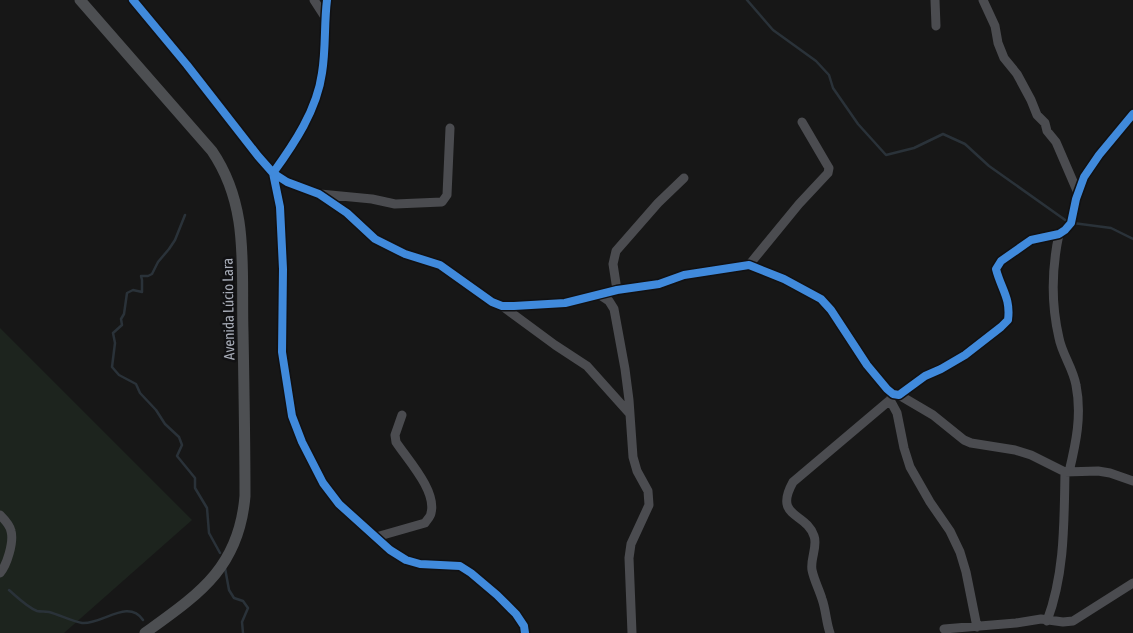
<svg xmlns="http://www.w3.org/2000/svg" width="1133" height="633" font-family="'Asap Condensed',sans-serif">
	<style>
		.green { fill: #1d241e }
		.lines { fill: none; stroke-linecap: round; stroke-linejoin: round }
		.stream { stroke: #2a3239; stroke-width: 2.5 }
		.minor { stroke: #4b4c50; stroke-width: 9 }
		.major { stroke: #4d4f52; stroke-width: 11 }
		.cycleway-casing { stroke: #111113; stroke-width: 11 }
		.cycleway { stroke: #408adc; stroke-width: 8 }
		.labels { text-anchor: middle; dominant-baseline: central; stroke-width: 5; stroke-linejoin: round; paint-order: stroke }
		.street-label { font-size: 15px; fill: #a8adb8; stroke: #111113 }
	</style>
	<rect width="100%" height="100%" fill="#171717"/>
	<path class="green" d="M0 328 192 520 64 633H0Z"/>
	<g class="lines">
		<path class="stream" d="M747 0 773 30 816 61 829 75 833 88 858 124 886 155 914 148 943 134 965 144 989 166 1068 222
			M185 215 175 240 169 249 158 262 152 274 148 276H141L142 280V292L133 290 127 293 124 314 121 319 122 325 113 333 115 343 112 367 119 375 136 384 140 393 156 410 165 424 179 437 182 445 177 456 195 478V488L207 508 209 533 220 553
			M1073 223 1111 228 1133 239
			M225 568 229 590 234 598 243 601 248 608 242 622 243 633
			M9 590C17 597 27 607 37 611 41 612 45 611 49 612 60 615 71 621 82 623 102 625 128 598 143 620"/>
		<path class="minor" d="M133 0 187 65 258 156 273 173 287 182 319 194 347 213 375 239 405 254 440 265 492 302 502 306H514L565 303 617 290 659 284 684 275 749 265 784 279 821 299 831 310 867 365 887 389 893 394 899 395 925 376 941 369 965 355 1001 327 1008 320C1011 298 1001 289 996 269L1001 261 1031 240 1059 234 1065 230 1071 223 1076 199 1084 177 1099 155 1133 114
			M314 0 325 17
			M327 0C324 24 326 49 322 73 317 110 294 144 273 173L280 207 283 269 282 352 292 416 302 442 323 483 339 504 390 550 406 560 420 564 460 566 471 573 497 595 516 614 524 626 525 633
			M935 0 936 26
			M983 0 995 26 998 43 1004 58 1017 74 1031 100 1037 115 1045 123 1047 131 1056 142 1078 193
			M320 194 372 199 395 204 442 202 447 195 450 128
			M1059 234C1052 267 1051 304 1059 338 1062 354 1073 368 1076 385 1082 415 1076 443 1069 472
			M749 265 799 204 828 173 829 168 826 163 802 122
			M617 290 613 264 616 251 658 203 684 178
			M600 295 609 301 614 309 625 369 629 400 633 457 637 471 648 491 649 505 631 544 629 558 632 633
			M502 306 555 345 587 366 630 414
			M899 395 933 415 964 440 971 443 1015 450 1031 455 1065 472 1098 471 1110 473 1133 481
			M890 400 897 413 904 448 910 467 930 502 950 531 960 552 966 572 977 627
			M0 515C4 519 10 526 11 531 14 542 7 565 0 573
			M376 537 425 523C427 520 431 516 431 513 437 491 407 459 396 442L395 435 402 415
			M1047 621C1065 573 1064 522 1065 472
			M944 629 1016 623 1041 619 1063 622 1073 621 1133 583
			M830 633C826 622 826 610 822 599 819 589 814 580 812 570 810 559 818 546 814 536 806 512 773 518 793 482L890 400 893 394"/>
		<path class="major" d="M80 0 212 151C250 207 241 267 243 332 244 387 245 442 245 496 239 568 199 594 145 633"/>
		<g class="cycleway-casing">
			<path id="cycleway" d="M133 0 187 65 258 156 273 173 287 182 319 194 347 213 375 239 405 254 440 265 492 302 502 306H514L565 303 617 290 659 284 684 275 749 265 784 279 821 299 831 310 867 365 887 389 893 394 899 395 925 376 941 369 965 355 1001 327 1008 320C1011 298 1001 289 996 269L1001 261 1031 240 1059 234 1065 230 1071 223 1076 199 1084 177 1099 155 1133 114
				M327 0C324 24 326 49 322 73 317 110 294 144 273 173L280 207 283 269 282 352 292 416 302 442 323 483 339 504 390 550 406 560 420 564 460 566 471 573 497 595 516 614 524 626 525 633"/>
		</g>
		<use href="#cycleway" class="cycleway"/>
	</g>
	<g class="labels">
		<g class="street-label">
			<text transform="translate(228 309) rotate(-91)">Avenida Lúcio Lara</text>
		</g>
	</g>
</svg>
